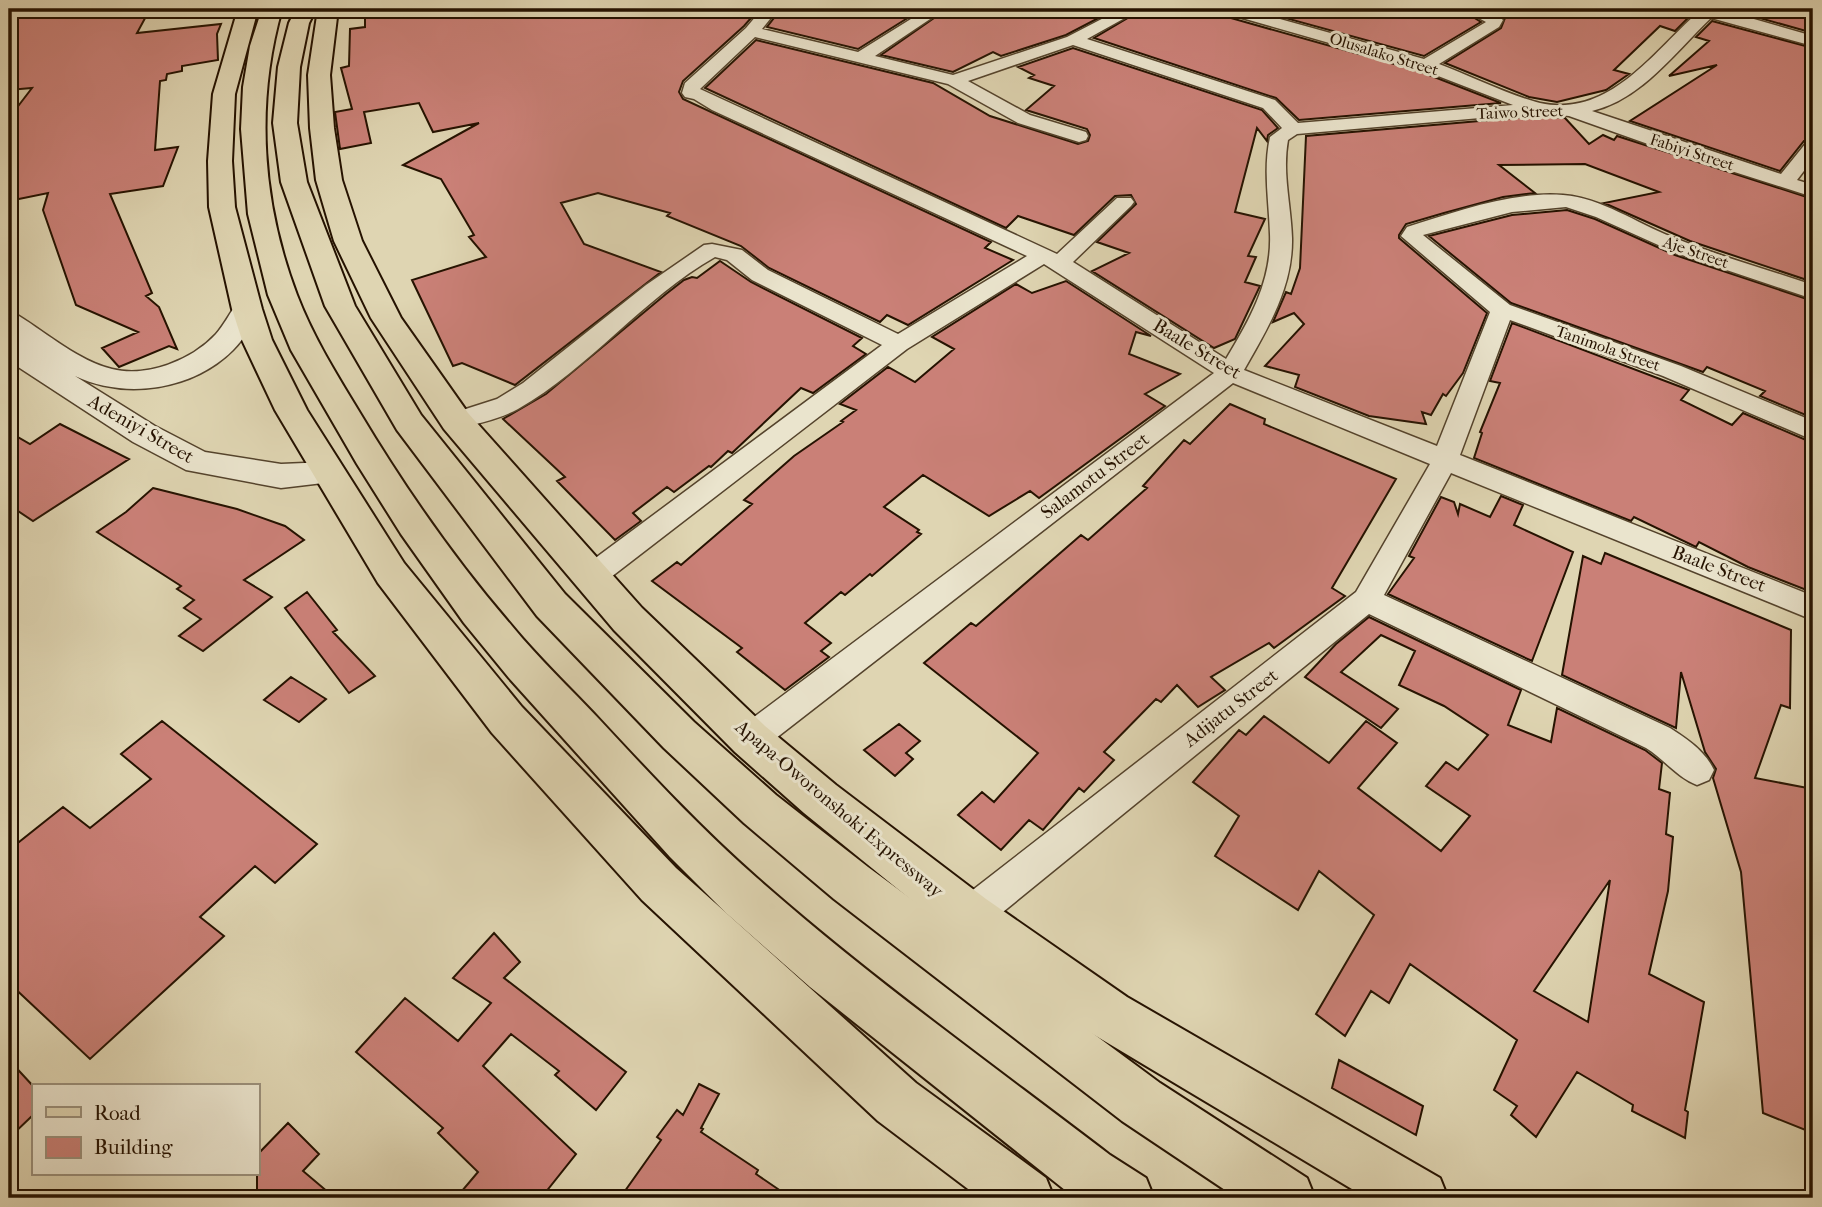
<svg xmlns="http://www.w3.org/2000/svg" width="1822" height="1207" font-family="'IM FELL French Canon',serif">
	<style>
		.building { fill: #ca8077; stroke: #251200; stroke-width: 2; fill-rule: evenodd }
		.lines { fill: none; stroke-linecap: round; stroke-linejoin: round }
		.minor-casing { stroke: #54432c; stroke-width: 3 }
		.tertiary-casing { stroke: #54432c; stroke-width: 3 }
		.primary-casing { stroke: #251200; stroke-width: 4 }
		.motorway-casing { stroke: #251200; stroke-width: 4 }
		.minor { fill: #eae4cd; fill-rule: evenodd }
		.tertiary { fill: #eae4cd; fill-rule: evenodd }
		.primary { fill: #dfd5b2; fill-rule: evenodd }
		.motorway { fill: #dfd5b2; fill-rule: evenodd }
		.labels { text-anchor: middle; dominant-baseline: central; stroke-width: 6; stroke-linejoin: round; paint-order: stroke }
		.far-street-label { font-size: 16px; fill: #251200; stroke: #eae4cd }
		.street-label { font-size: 19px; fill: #251200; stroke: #eae4cd }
	</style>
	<rect width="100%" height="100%" fill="#dfd5b2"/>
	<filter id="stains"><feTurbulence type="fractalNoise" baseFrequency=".00286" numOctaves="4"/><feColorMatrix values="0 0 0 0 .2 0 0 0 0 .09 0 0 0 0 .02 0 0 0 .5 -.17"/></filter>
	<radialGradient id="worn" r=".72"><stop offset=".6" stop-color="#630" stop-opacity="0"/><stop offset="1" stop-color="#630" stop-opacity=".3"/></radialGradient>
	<path class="building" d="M9 9H150L137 33 221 24 217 34 218 60 182 66V71L167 74 166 80 160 81 155 150 178 147 163 186 110 194 152 293 146 296 159 307 177 349 169 346 119 367 102 348 138 332 76 305 43 210 48 193 9 201V118L32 88 9 90Z
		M430 9H759L744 26 683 81 679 92 683 99 991 242 985 248 1013 260 908 325 887 315 880 322 769 268 741 246 667 216 670 213 598 193 561 203 584 244 661 272 515 385 462 363 453 366 412 280 486 257 469 237 474 235 441 179 403 165 479 123 433 132 419 103 364 112 371 143 340 149 335 112 352 109 341 68 349 66 350 29 365 27V17Z
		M781 9H922L858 49 767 27Z
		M947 9H1116L1066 35 1001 56 993 52 953 72 881 55Z
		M1143 9H1216L1220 15 1419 71 1501 103 1299 120 1276 98 1094 38Z
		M1253 9H1460L1481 22 1424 56Z
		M1489 9H1686L1692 14 1675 31 1660 26 1614 70 1629 74 1606 90 1557 102 1529 97 1445 63 1501 28 1505 18Z
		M1728 9H1779L1813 18V33Z
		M1712 21 1813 48V139L1804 141 1780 171 1630 121 1717 65 1669 76 1709 41 1696 37Z
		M756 40 933 83 990 116 1078 144 1088 141 1090 135 1087 129 1026 110 1054 86 1029 78 1034 75 1018 67 1073 48 1262 110 1278 128 1268 135 1267 141 1257 128 1235 212 1265 219 1248 256 1256 257 1245 282 1260 286 1235 339 1214 348 1092 271 1129 253 1097 242 1136 204 1131 195 1115 196 1074 235 1018 216 1006 228 705 88Z
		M1538 116 1565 118 1589 144 1603 135 1614 140 1617 136 1813 199V282L1690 241 1604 203 1659 192 1585 164 1499 165 1535 193 1503 197 1444 213 1406 224 1399 235V238L1487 313 1463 373 1446 396 1443 394 1431 415 1422 412 1426 424 1369 416 1295 387 1299 375 1265 366 1304 324 1294 313 1273 322 1286 292 1291 294 1300 268 1306 136Z
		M1567 210 1595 219 1675 255 1813 301V418L1760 396 1765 391 1707 367 1703 372 1511 303 1429 236 1512 215Z
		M720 261 751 282 862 338 853 346 866 354 813 393 801 388 732 453 728 451 711 467 709 466 674 492 667 487 633 513 641 521 615 540 557 481 565 477 503 419 546 394 666 294 684 280 692 277 697 278Z
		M1066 281 1151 336 1136 332 1129 354 1180 374 1145 394 1165 406 1039 498 1030 491 989 516 923 475 884 507 919 530 917 532 921 534 872 576 870 574 845 595 841 592 805 623 831 643 821 651 829 657 785 690 737 652 742 648 652 581 677 562 681 565 752 504 744 500 794 456 843 422 841 421 856 410 840 404 888 367 915 382 954 349 932 337 1016 284 1032 293Z
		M1512 323 1689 390 1681 400 1732 425 1743 413 1813 443V584L1809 591 1748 567 1699 542 1696 547 1634 517 1631 521 1474 458 1482 433 1480 432 1500 383 1490 381Z
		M1230 404 1265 419 1264 424 1396 479 1332 588 1345 596 1274 648 1269 643 1211 677 1225 690 1198 707 1177 685 1161 702 1156 699 1104 752 1114 760 1084 792 1079 788 1043 830 1029 820 1001 850 958 815 982 792 994 802 1038 753 924 663 971 623 976 626 1081 535 1088 540 1147 488 1143 486 1184 440 1190 444Z
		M60 424 129 459 33 521 9 505V432L30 444Z
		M153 488 237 509 285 526 304 540 244 580 272 597 203 651 179 636 201 619 184 608 194 600 177 589 181 586 97 532 126 512Z
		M1501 496 1523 505 1514 525 1573 552 1532 661 1388 594 1414 558 1409 556 1441 497 1454 502 1458 514 1460 504 1490 517Z
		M1605 553 1791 630 1790 708 1781 705 1755 778 1813 789V1133L1763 1113 1741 872 1713 778 1716 769 1705 752 1681 672 1676 728 1562 675 1583 556 1601 564Z
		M307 592 337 630 333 632 375 676 349 693 285 608Z
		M1369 617 1521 690 1508 725 1551 742 1557 708 1645 750 1662 763 1659 789 1670 793 1666 834 1673 837 1668 891 1649 974 1704 1002 1685 1110 1688 1112 1685 1138 1632 1111 1633 1105 1577 1072 1536 1137 1511 1115 1517 1106 1494 1090 1517 1040 1410 964 1389 1003 1371 991 1345 1036 1316 1014 1374 915 1319 871 1298 910 1215 856 1239 816 1193 782 1239 730 1246 735 1264 716 1329 763 1366 721 1397 743 1358 788 1441 851 1470 816 1426 786 1446 762 1458 770 1488 735 1444 706 1399 685 1415 651 1381 635 1341 672 1398 709 1381 728 1305 677 1336 644ZM1610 880 1588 1022 1534 991Z
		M291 677 326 699 299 722 264 700Z
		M162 721 317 844 275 883 255 866 200 917 224 936 90 1059 9 983V850L63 807 90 828 151 779 121 754Z
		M899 724 920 741 906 753 913 759 895 776 864 750Z
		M494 933 520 962 504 978 626 1072 596 1110 555 1075 559 1071 511 1034 483 1066 576 1154 541 1198H456L478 1172 438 1133 443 1128 356 1052 405 998 458 1041 491 1003 453 978Z
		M9 1060 33 1086V1115L9 1138Z
		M1339 1060 1423 1106 1416 1135 1332 1088Z
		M699 1084 719 1094 701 1128 703 1129 701 1132 758 1170 756 1174 791 1198H620L661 1140 657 1137 677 1110 683 1115Z
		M288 1123 319 1154 303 1171 335 1198H257V1155Z"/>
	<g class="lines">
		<g class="minor-casing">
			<path id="minor" d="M762 9H778L762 29 858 52 927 9H945L875 56 953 75 1067 37 1121 9H1141L1087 39 1275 100 1298 123 1513 105 1420 69 1221 12 1219 9H1244L1424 59 1486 22 1462 9C1478 9 1492 9 1503 20L1499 27 1439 64C1468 75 1511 96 1540 103 1608 118 1652 54 1696 14L1688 9H1719L1813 36V46L1711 18C1675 52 1642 99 1592 111L1781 174 1806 143 1813 141V159L1797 180 1813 185V197L1662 149 1569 116 1538 113 1297 134 1288 140C1282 173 1291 205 1292 238 1293 287 1268 328 1244 370L1437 446 1490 312 1401 236 1407 227C1455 212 1512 191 1563 195 1602 198 1636 223 1672 237 1718 256 1766 269 1813 285V299L1676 253 1596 217 1566 207 1512 212 1423 235 1510 305 1681 366 1813 421V440L1663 376 1510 320 1460 455 1813 596V620L1451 473 1384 595 1670 728C1687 739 1705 751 1714 770L1709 780 1697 785C1678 778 1664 759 1646 748L1369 614 982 929 969 934 956 929 950 916 956 903 1356 592 1430 464 1233 383 762 749 750 753 738 749 734 739 738 729 1214 373 1044 264 907 349 602 584 592 587 582 584 577 576 582 568 882 345 752 280 727 260 715 257C643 298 590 368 518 409 500 419 476 424 456 429L447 427 443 421 447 415 497 399 523 383 646 285 704 245 712 244 742 250 768 270 898 334 1027 256 712 110 694 99 685 97 682 93 685 83 746 28ZM755 37 948 84 1018 123 1079 142 1086 140 1088 136 1086 132 1030 115 968 81 1073 45 1263 108 1282 128 1270 137C1263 170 1269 201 1270 234 1272 281 1249 321 1226 359L1073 262 1131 206 1134 202 1131 198H1117L1057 254 700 89Z"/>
		</g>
		<g class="tertiary-casing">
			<path id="tertiary" d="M247 301 257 303 261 309C253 323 245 338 233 350 193 390 126 400 75 376L155 426 205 452 281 464 328 462 340 465 344 473 340 481 281 488 186 470 133 442 9 361V339L19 341 9 335V313L19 316C48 334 79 361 112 369 147 378 192 360 216 334 224 325 230 313 237 303Z"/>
		</g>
		<g class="primary-casing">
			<path id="primary" d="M238 9H258L235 94 232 161 235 207 262 309 272 340 307 410 404 563 522 707 676 868 916 1083 1046 1178 1054 1198H980L878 1121 642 900 492 733 378 583 275 410 242 340 232 309 209 207 208 161 213 94Z
				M318 9H338L330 75 334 128 342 180 362 241 401 318 468 413 642 608 765 726 836 785 986 899 1127 997 1440 1178 1448 1198H1367L1091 1033 952 933 804 813 735 752 614 630 444 429 371 318 334 241 316 180 310 128 308 75Z"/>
		</g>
		<g class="motorway-casing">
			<path id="motorway" d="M262 9H282C255 104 262 203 297 295 313 337 337 375 360 413 405 488 455 560 512 626 539 659 570 688 599 719 650 774 701 829 757 878 869 977 991 1064 1110 1155L1146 1178 1154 1198H1075L810 987 726 913 670 857 509 678 464 623 401 534 357 464 291 350 268 295 248 214 241 129 243 87 250 46Z
				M296 9H316L309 23 300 67 297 123 307 182 355 306 421 415 565 594 694 722 776 795 868 867 1160 1083 1307 1178 1315 1198H1237L1122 1121 834 899 744 823 664 748 537 616 397 430 325 306 281 182 273 123 278 67 289 23Z"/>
		</g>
		<use href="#minor" class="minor"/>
		<use href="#tertiary" class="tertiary"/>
		<use href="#primary" class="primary"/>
		<use href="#motorway" class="motorway"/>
	</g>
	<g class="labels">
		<g class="far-street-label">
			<text transform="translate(1384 54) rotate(17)">Olusalako Street</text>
			<text transform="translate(1520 112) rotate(-2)">Taiwo Street</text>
			<text transform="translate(1692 152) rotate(18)">Fabiyi Street</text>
			<text transform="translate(1696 252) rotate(19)">Aje Street</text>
			<text transform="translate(1608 348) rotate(19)">Tanimola Street</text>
		</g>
		<g class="street-label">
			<text transform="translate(1197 349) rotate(31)">Baale Street</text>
			<text transform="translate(141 429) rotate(30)">Adeniyi Street</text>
			<text transform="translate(1095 476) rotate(-37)">Salamotu Street</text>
			<text transform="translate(1719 569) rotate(21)">Baale Street</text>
			<text transform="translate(1231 708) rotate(-38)">Adijatu Street</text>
			<text transform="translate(839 809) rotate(40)">Apapa-Oworonshoki Expressway</text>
		</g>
	</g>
	<rect width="1822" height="1207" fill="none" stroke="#dfd5b2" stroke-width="35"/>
	<rect x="10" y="10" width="1801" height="1186" fill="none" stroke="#251200" stroke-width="3.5"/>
	<rect x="18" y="18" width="1787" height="1172" fill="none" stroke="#251200" stroke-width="2"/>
	<rect x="32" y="1084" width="228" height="91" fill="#eae4cd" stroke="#9b907b" stroke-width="2"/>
	<rect x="46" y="1107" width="35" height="10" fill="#dfd5b2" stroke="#9b907b" stroke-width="2"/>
	<text x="94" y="1120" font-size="21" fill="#251200">Road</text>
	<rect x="46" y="1137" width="35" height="21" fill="#ca8077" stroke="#9b907b" stroke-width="2"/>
	<text x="94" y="1154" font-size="21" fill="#251200">Building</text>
	<rect width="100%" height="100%" filter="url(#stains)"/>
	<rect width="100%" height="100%" fill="url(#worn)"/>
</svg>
